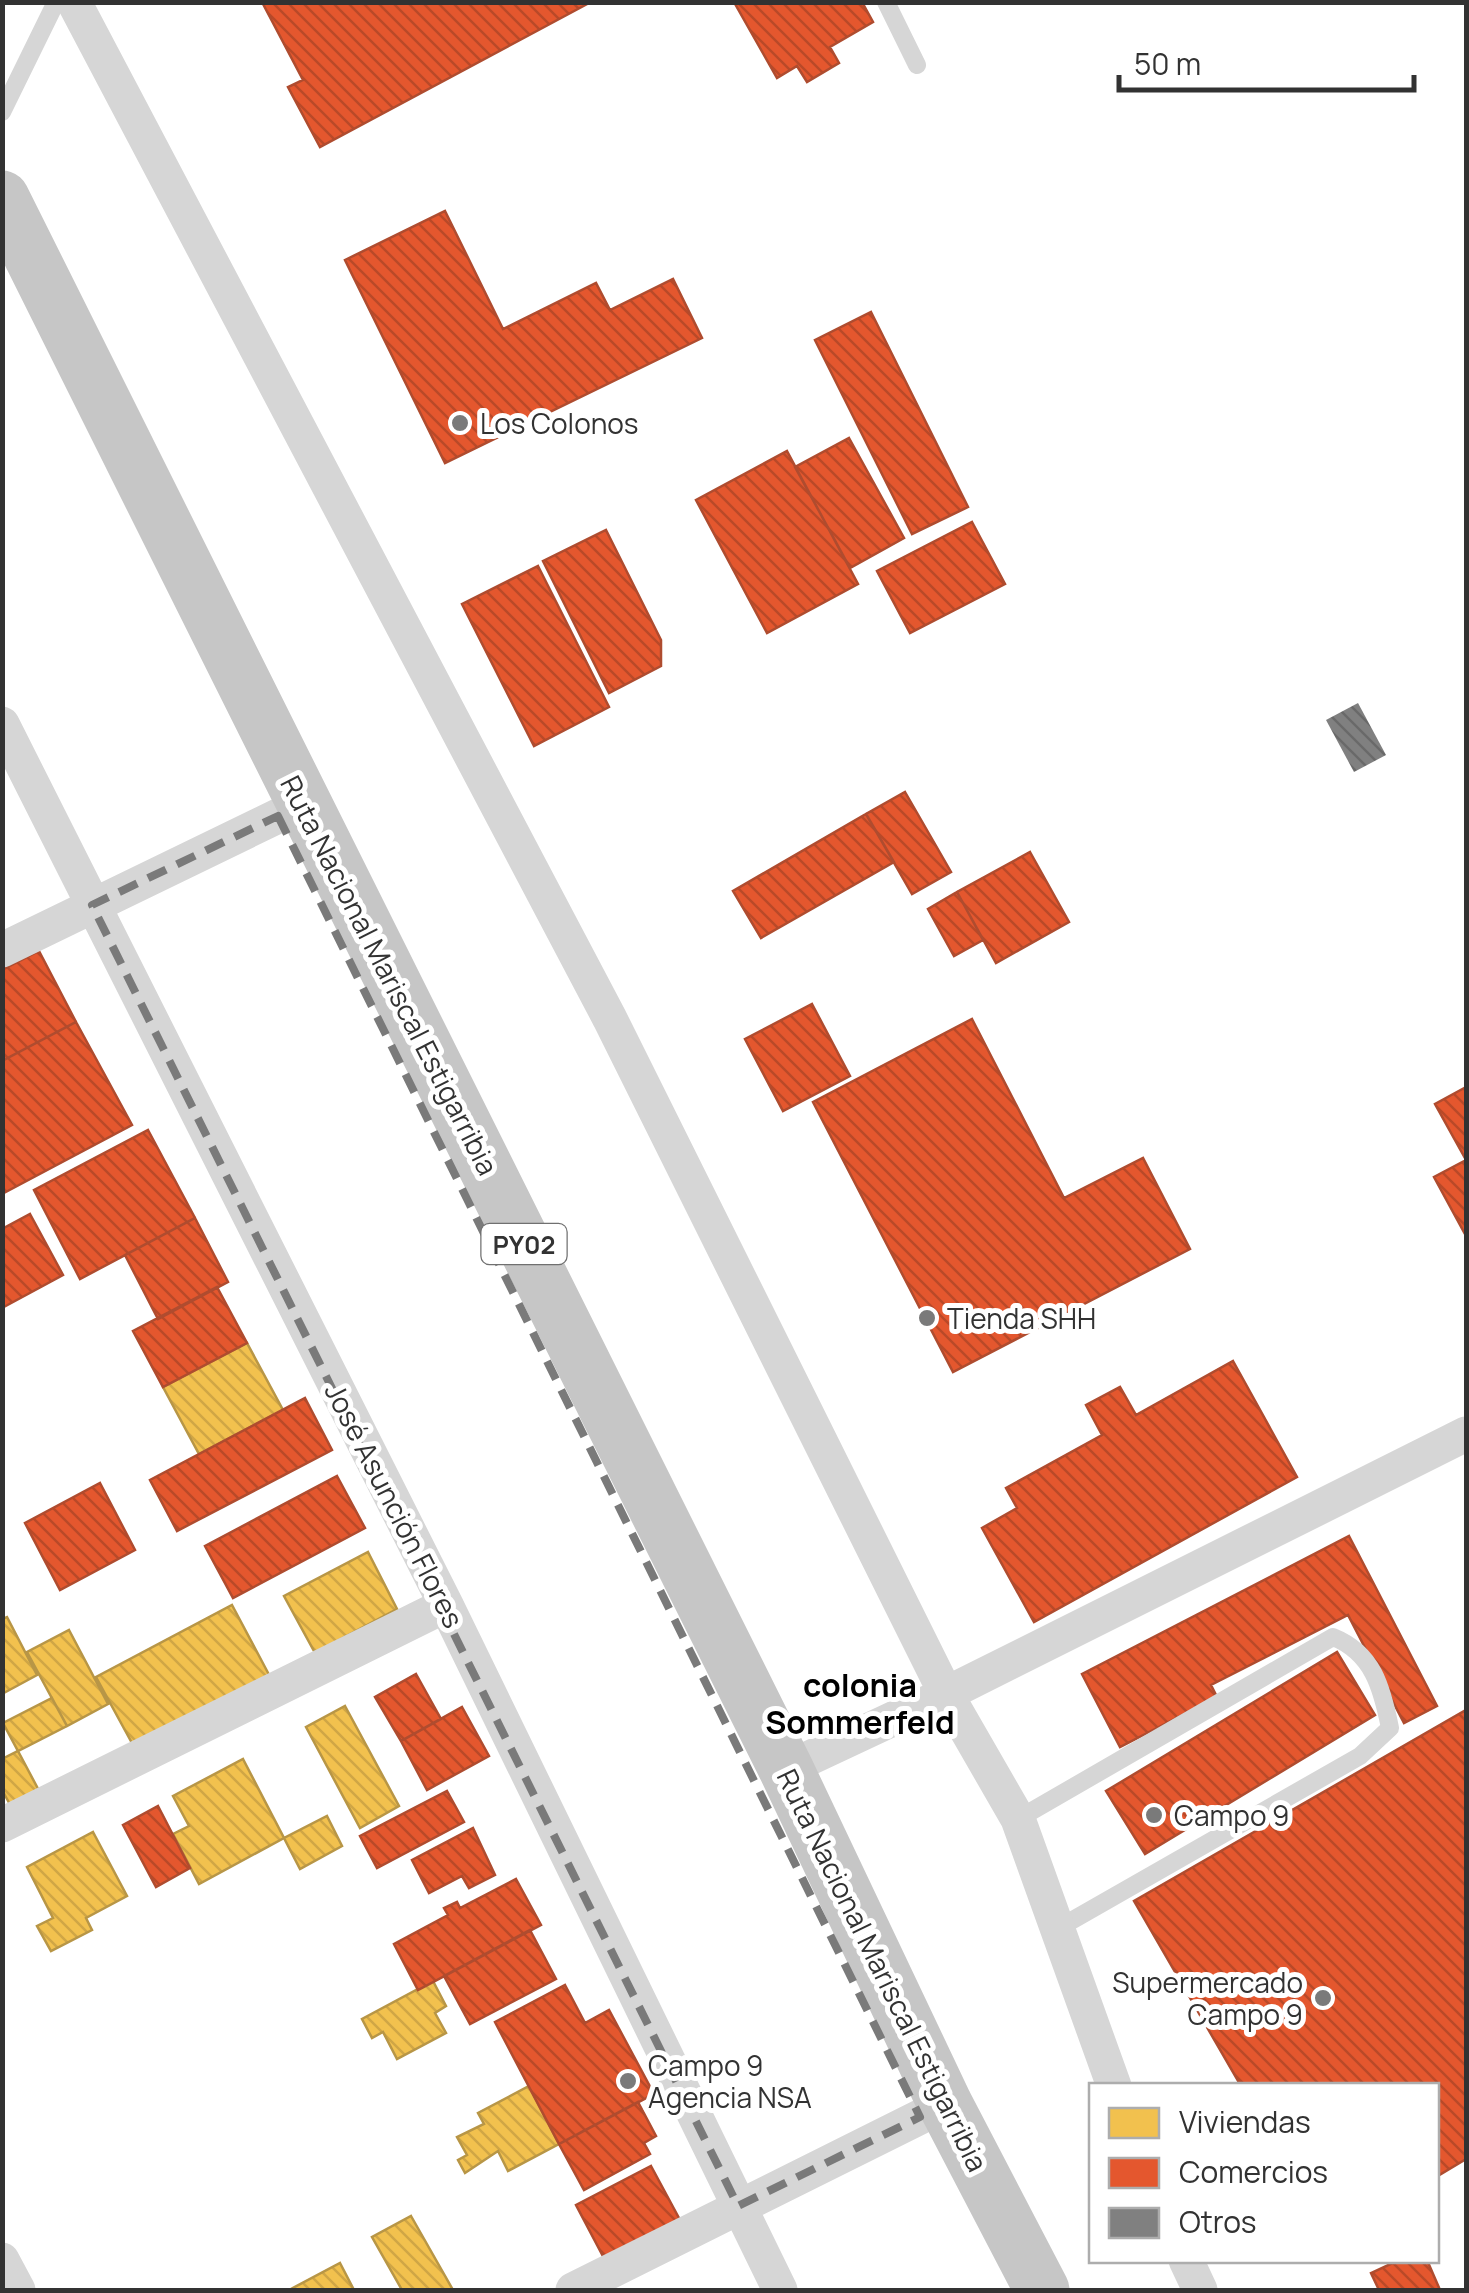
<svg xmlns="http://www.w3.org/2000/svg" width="1469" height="2293" font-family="Manrope,sans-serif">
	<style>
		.homes { fill: url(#homes-back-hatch); stroke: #b89646; stroke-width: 2.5 }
		.shops { fill: url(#shops-back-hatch); stroke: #af4c2f; stroke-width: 2.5 }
		.building { fill: url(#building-back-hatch) }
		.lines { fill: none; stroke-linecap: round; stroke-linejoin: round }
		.service { stroke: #d6d6d6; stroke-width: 18 }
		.minor { stroke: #d6d6d6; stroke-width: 35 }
		.trunk { stroke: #c6c6c6; stroke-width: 55 }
		.marked { fill: none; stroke: #7a7a7a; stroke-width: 8; stroke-dasharray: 20 12; stroke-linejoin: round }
		.poi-dot { fill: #7a7a7a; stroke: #fff; stroke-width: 4 }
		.labels { text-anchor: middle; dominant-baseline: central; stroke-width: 10; stroke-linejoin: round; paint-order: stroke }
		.shield { fill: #fff; stroke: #707070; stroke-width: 2.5 }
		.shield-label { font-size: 25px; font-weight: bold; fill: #323232 }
		.poi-label { font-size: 28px; fill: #323232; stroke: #fff; text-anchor: start }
		.street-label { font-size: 28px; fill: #323232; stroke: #fff }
		.quarter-label { font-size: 32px; font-weight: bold; fill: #000; stroke: #fff }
	</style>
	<defs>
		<pattern id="homes-back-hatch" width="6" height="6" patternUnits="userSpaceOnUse" patternTransform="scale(2.5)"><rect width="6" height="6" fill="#f2c14e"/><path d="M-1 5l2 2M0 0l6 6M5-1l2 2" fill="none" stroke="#d0a645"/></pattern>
		<pattern id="shops-back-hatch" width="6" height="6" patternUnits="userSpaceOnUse" patternTransform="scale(2.5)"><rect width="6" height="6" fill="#e4572e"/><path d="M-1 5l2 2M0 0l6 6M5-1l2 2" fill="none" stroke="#b94928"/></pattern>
		<pattern id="building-back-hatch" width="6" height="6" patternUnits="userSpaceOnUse" patternTransform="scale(2.5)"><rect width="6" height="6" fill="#808080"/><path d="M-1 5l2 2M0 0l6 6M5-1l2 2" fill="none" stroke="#696969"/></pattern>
	</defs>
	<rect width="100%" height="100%" fill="#fff"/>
	<path class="homes" d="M247 1343 283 1410 199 1454 163 1387Z
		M368 1552 397 1609 339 1640 320 1662 284 1596Z
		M232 1605 275 1686 133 1745 96 1677Z
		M7 1617 37 1675 2 1694V1619Z
		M69 1630 108 1704 67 1726 27 1652Z
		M52 1698 67 1726 18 1751 3 1723Z
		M345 1706 399 1806 360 1828 306 1727Z
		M18 1751 45 1802 17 1817 2 1790V1759Z
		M243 1759 284 1838 199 1884 173 1834 189 1826 173 1796Z
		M327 1816 342 1846 300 1869 284 1838Z
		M93 1832 127 1896 86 1918 92 1930 51 1951 37 1926 53 1918 27 1867Z
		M433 1981 446 2006 435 2013 446 2033 397 2059 383 2032 372 2038 362 2019Z
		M529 2086 559 2144 508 2171 498 2151 465 2173 458 2160 467 2155 457 2137 484 2124 478 2113Z
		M411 2216 453 2290H402L372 2237Z
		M340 2263 354 2290H289Z"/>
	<path class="shops" d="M262 2H591L320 147 288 87 303 80Z
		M734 2H862L873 22 830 47 839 63 807 82 797 66 777 78Z
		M445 211 503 329 596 283 610 310 673 279 702 338 445 463 345 260Z
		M871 312 968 507 912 534 815 340Z
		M849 438 904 538 850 568 795 467Z
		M787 451 858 584 767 633 696 500Z
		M972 522 1005 584 910 633 877 571Z
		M606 530 661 640V666L609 693 543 561Z
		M538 566 609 707 534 746 462 604Z
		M905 792 951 872 912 894 866 814Z
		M866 814 894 862 761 938 733 891Z
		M1030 852 1069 922 996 963 957 892Z
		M957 892 983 940 954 956 928 909Z
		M39 951 76 1022 2 1061V970Z
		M812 1004 850 1076 783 1111 745 1039Z
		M972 1019 1064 1198 1143 1158 1190 1249 953 1372 813 1102Z
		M76 1022 132 1125 2 1194V1061Z
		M1466 1087V1236L1434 1177 1466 1160 1435 1104Z
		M148 1130 195 1218 80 1279 34 1190Z
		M30 1214 63 1275 2 1308V1229Z
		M195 1218 228 1282 158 1319 125 1255Z
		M217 1287 247 1343 163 1387 133 1331Z
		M1233 1361 1297 1477 1034 1622 982 1528 1017 1508 1006 1488 1102 1435 1086 1405 1120 1387 1136 1415Z
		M305 1398 332 1450 177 1531 150 1480Z
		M337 1476 365 1528 233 1598 205 1546Z
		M100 1483 135 1550 60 1590 25 1523Z
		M1349 1536 1437 1706 1404 1723 1348 1615 1211 1685 1217 1697 1120 1747 1082 1674Z
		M1337 1652 1375 1715 1145 1854 1106 1791Z
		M416 1674 441 1719 401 1741 375 1697Z
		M462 1707 489 1756 427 1790 401 1741Z
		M1466 1710V2159L1436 2177V2086H1241L1134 1901Z
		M447 1791 464 1822 377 1868 360 1836Z
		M158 1806 190 1868 156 1887 123 1825Z
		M473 1828 495 1875 469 1888 462 1876 429 1893 412 1860Z
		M516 1879 541 1925 418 1990 394 1944 448 1915 444 1908 457 1902 460 1908Z
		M530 1930 556 1979 470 2024 444 1976Z
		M565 1985 585 2023 609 2010 654 2094 559 2144 495 2022Z
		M638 2102 656 2136 644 2143 650 2154 584 2190 559 2144Z
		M651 2166 680 2220 605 2260 576 2205Z
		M1399 2260H1427L1440 2290H1379L1371 2273Z"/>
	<path class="building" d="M1358 703 1386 755 1354 772 1326 720Z"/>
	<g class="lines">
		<path class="service" d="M886 2 917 65
			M2 112 56 2
			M1018 1819 1333 1637C1373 1653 1382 1688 1390 1728L1360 1756 1057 1929"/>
		<path class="minor" d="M74 2 610 1019 946 1694 1018 1819 1114 2086
			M2 724 446 1605 780 2290
			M2 950 278 816
			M786 1769 946 1694 1466 1434
			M2 1825 446 1605
			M2 2260 18 2290
			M1186 2260 1200 2290
			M573 2290 920 2117"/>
		<path class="trunk" d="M2 198 786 1769 945 2104 1042 2290"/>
	</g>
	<path class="marked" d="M278 816 920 2117 738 2206 92 905Z"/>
	<g class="poi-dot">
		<circle cx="460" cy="423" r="10"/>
		<circle cx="927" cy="1318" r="10"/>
		<circle cx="1154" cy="1815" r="10"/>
		<circle cx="1323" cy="1998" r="10"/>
		<circle cx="628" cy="2081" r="10"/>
	</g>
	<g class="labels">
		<rect class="shield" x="481.5" y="1224" width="85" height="40" rx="8"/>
		<g class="shield-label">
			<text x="524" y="1244">PY02</text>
		</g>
		<g class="poi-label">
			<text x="480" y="423">Los Colonos</text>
			<text x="947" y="1318">Tienda SHH</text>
			<text x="1174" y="1815">Campo 9</text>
			<text x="1303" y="1982" text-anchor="end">Supermercado<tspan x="1303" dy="32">Campo 9</tspan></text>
			<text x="648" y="2065">Campo 9<tspan x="648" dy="32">Agencia NSA</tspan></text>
		</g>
		<g class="street-label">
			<text transform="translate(390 975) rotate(63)">Ruta Nacional Mariscal Estigarribia</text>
			<text transform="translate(395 1505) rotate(63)">José Asunción Flores</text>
			<text transform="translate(883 1970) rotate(64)">Ruta Nacional Mariscal Estigarribia</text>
		</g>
		<g class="quarter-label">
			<text x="860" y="1685">colonia<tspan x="860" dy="37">Sommerfeld</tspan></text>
		</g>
	</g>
	<rect width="1469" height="2293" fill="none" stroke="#323232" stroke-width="10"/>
	<rect x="1089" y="2083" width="350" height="180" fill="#ffffff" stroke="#adadad" stroke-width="2.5"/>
	<rect x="1109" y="2108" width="50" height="30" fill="#f2c14e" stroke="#adadad" stroke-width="2.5"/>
	<text x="1179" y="2133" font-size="30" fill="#323232">Viviendas</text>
	<rect x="1109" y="2158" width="50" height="30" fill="#e4572e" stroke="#adadad" stroke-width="2.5"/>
	<text x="1179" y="2183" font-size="30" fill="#323232">Comercios</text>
	<rect x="1109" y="2208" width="50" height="30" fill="#808080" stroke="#adadad" stroke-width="2.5"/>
	<text x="1179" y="2233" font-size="30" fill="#323232">Otros</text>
	<path d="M1119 75v15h295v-15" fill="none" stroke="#323232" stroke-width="5"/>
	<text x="1134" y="75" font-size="30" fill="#323232" stroke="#ffffff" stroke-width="8" paint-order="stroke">50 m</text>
</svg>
